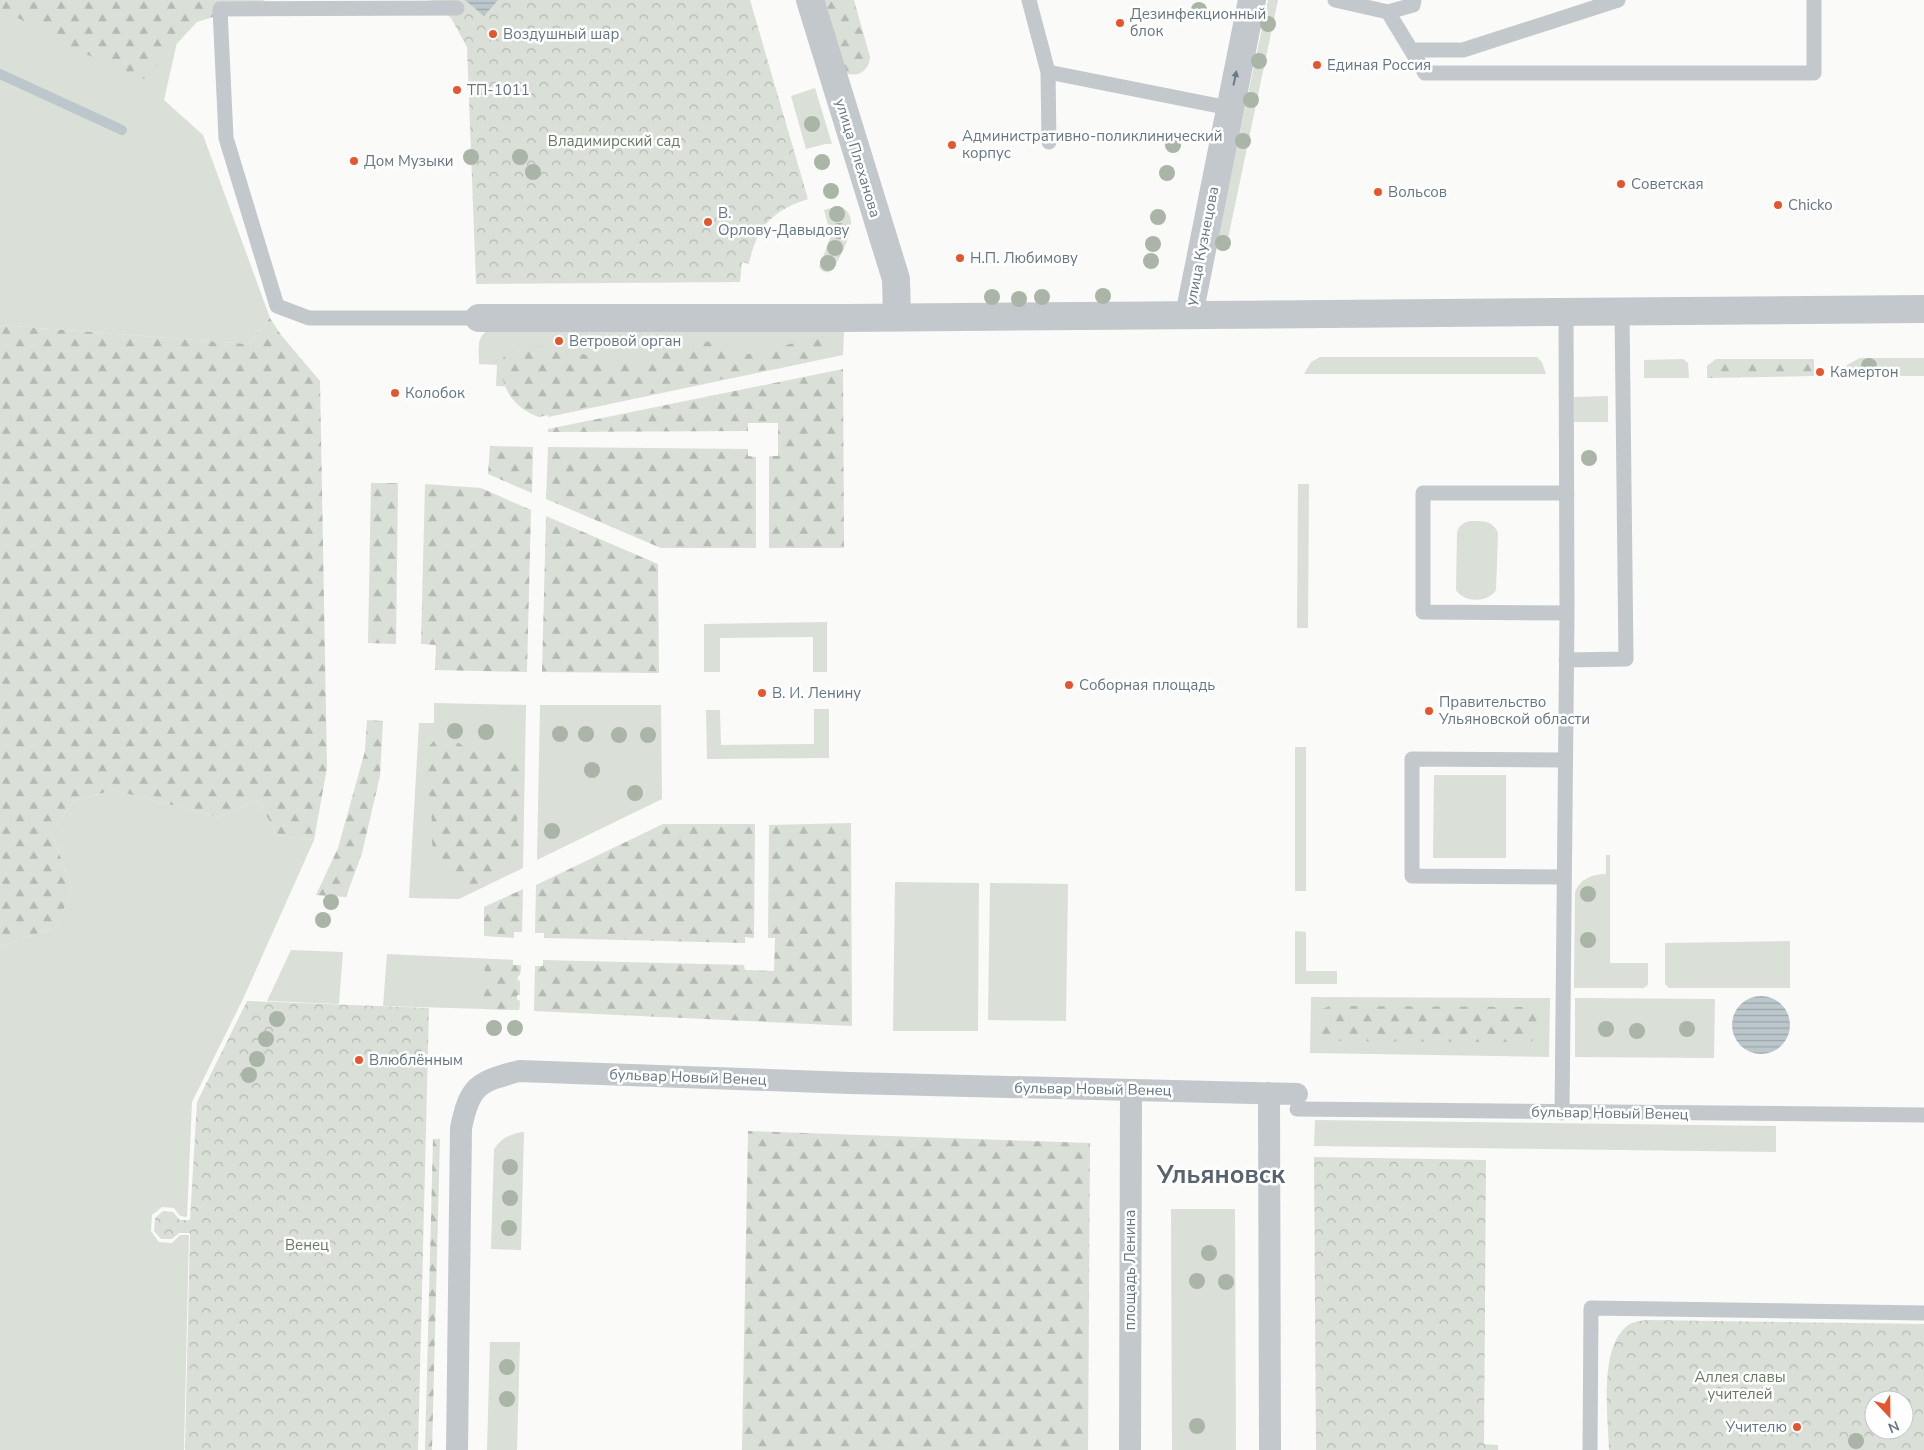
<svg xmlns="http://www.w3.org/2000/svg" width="1924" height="1450" font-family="'Nunito Sans',sans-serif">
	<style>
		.grass { fill: #dadfd7 }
		.forest { fill: url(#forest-firs) }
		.park { fill: url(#park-crowns); fill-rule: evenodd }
		.water { fill: url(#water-rules) }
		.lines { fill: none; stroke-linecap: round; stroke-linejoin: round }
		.stream { stroke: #bbc7cb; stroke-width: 10 }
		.service { stroke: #c3c8cc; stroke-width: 15 }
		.pedestrian { stroke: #c3c8cc; stroke-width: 22 }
		.minor { stroke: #c3c8cc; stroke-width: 28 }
		.tree { fill: #aab4a7 }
		.oneway { fill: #6a7a87 }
		.poi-dot { fill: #e4572e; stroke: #fff; stroke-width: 2 }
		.labels { text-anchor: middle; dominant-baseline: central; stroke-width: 5; stroke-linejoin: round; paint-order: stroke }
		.poi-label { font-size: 15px; fill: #657683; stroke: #fff; text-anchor: start }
		.park-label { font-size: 15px; fill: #687a64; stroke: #fff }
		.street-label { font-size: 15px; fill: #657683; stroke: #fff }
		.town-label { font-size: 25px; font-weight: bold; fill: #57646e; stroke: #fff }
	</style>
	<defs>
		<pattern id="forest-firs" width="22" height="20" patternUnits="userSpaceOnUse" patternTransform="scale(1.25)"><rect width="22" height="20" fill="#dadfd7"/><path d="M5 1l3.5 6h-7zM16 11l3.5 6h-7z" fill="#b4b9b4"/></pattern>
		<pattern id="park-crowns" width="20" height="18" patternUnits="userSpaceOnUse" patternTransform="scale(1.25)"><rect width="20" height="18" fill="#dadfd7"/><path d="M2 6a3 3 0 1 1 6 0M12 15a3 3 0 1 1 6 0" fill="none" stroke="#b4b9b4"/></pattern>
		<pattern id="water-rules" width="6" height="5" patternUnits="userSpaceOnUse" patternTransform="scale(1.25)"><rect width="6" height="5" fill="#bbc7cb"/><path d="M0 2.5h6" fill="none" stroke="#9ca6aa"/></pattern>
	</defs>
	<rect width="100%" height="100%" fill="#fafaf8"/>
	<path class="grass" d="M0 0 185 7 164 100 203 135 270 318 248 344 0 325Z
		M1268 0H1278L1226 248 1216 245Z
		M815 88 832 144H825L806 149 791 96Z
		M839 206C865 215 842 252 834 268 830 274 823 274 819 267L831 236 824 210Z
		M493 328 844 332 843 355 548 417 549 388 496 386 497 365 479 364C479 347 475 335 493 328Z
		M1320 357H1537L1542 362 1546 374H1304L1311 362Z
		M1860 358H1924V376H1844L1847 365Z
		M1683 359 1688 363 1689 378H1644V360Z
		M1608 396V422H1574V397Z
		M1298 484H1309L1308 628H1297Z
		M1470 521C1482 521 1493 520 1498 533L1496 590C1488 603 1464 603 1456 590L1457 534C1458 526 1462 523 1470 521Z
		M827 622V672H813V637L720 638V672H704V624Z
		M434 703 526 705 523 868 459 899 409 898 419 723H434Z
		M540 705H661L662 799 537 860Z
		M814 709H829V758L707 759 706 710H720L721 745 814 744Z
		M1295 747H1306V891H1295Z
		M1434 775H1506V858H1433Z
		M113 790 219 817 257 800 278 835 314 840 243 999 192 1102 187 1217 180 1216 174 1208 162 1207 152 1215 151 1231 159 1242 172 1243 180 1235H189L184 1450H0V950L4 945 57 927 72 888 51 832 74 801Z
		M1606 855H1610V963H1648V983L1647 986 1643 988H1574L1575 892C1580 879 1592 874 1606 874Z
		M895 882 979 883 978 1031H893Z
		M990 883 1068 884 1066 1021 988 1020Z
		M1295 931 1306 932V971H1337V984H1295Z
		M1790 941V988H1669L1665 984V943Z
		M291 950 343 952 339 1004 267 1001Z
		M387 954 513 960V965H521L520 975 518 976 517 980 520 981V995H517V1000L520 1001 519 1010 383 1006Z
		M1311 997 1550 998 1549 1057 1310 1053Z
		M1575 998 1715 999 1714 1058 1575 1057Z
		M1315 1120 1776 1126V1152L1314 1146Z
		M524 1132 521 1250 491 1249 494 1149C501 1138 512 1133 524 1132Z
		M1171 1209H1235L1236 1450H1172Z
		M490 1342H520L517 1450H487Z"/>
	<path class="forest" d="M0 0H266L197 22 144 79 72 48 0 8Z
		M819 0H854L870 57C869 71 857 79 844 72Z
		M270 318 281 335 320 381 327 768 314 840 278 835 257 800 219 817 113 790 74 801 51 832 72 888 57 927 4 945 0 950V325L248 344Z
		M820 339 826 341 830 347 828 354 823 358 539 417C528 414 515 404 509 394 502 382 495 359 511 349 532 337 596 360 623 362 652 365 672 346 699 342 707 341 717 341 725 345 733 348 740 354 750 354 762 354 775 349 786 345 797 342 809 340 820 339Z
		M1716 359H1814V376L1707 378V366Z
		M843 369 844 548H769V456H778V423H748V431L548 432V429Z
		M490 446 533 447 532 493 488 474Z
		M548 447 748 449V456L756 457V548H661L546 499Z
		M371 483H398L396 644 368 643Z
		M425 484 481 488 531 510 527 672 435 670 436 645 421 644Z
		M546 516 658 564 659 673 542 672Z
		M367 720 383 721 380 776 362 853 346 897 316 895 338 848 365 751Z
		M447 737C457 739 463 748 472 751 486 755 499 748 513 750 518 757 523 762 524 771 526 790 516 809 517 829 518 838 522 851 517 859 512 869 481 884 471 886 463 887 459 884 453 880 425 864 434 832 431 806 429 785 413 739 447 737Z
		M851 823 852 1026 534 1011 535 966H543V960L744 965 745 970 774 971 775 938H768L769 825Z
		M663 824H755L754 938 745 937V943L544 938V933H535L536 885Z
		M523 889 522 932H514V938L484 936V907Z
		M485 959 513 960V965H521L520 975 518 976 517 980 520 981V995H517V1000L520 1001 519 1010 483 1009Z
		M1330 1006 1526 1007C1546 1010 1549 1034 1530 1042L1328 1041C1314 1036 1313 1022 1320 1010Z
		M748 1131 1090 1143 1088 1450H742Z
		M433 1139H440L432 1450H425Z"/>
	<path class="park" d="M430 0H750L808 199C773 210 756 227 749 264L742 262 740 282 476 284 467 47 451 18Z
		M247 1001 429 1008 418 1450H185L190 1233H179L172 1239H161L154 1231 155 1218 163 1211 173 1212 180 1220H190L197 1102Z
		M1314 1157 1486 1160 1484 1444 1498 1445V1450H1316Z
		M1648 1320 1924 1324V1450H1609C1608 1418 1599 1349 1626 1327 1632 1321 1640 1321 1648 1320ZM1874 1400H1904V1430H1874Z"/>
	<path class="water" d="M465 0H498L484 16Z
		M1732 1025a29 29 0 1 1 58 0a29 29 0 1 1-58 0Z"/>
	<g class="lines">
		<path class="stream" d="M0 74 122 130"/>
		<path class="service" d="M1029 0 1048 72
			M1335 0 1388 12 1413 5 1414 0
			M457 8 220 9 226 138 277 306 309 318H479
			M1388 12 1425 73H1814V0
			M1411 50H1463L1618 0
			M1049 142 1048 72 1229 108
			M1567 493H1423V612L1567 613
			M1566 660 1626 659 1622 311
			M1564 877 1412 876V759L1565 760
			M1297 1109 1924 1115
			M1562 1113 1567 613 1566 312
			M1590 1450 1591 1308 1924 1313"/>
		<path class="pedestrian" d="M1269 1093 1270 1450
			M457 1450 461 1128C470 1085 478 1082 519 1071L850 1083 1297 1094
			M1130 1450 1131 1090"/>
		<path class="minor" d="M810 0 896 279 897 317
			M1189 315 1252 0
			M479 318H844L1924 309"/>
	</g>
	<g class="tree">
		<circle cx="1199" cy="10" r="8"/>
		<circle cx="1268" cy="24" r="8"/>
		<circle cx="1259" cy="61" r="8"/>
		<circle cx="1251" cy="100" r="8"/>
		<circle cx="812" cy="124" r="8"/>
		<circle cx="1243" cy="141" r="8"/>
		<circle cx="1173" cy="145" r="8"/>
		<circle cx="471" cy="157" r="8"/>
		<circle cx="520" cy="157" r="8"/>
		<circle cx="822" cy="162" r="8"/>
		<circle cx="533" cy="172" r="8"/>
		<circle cx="1167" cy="173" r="8"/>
		<circle cx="831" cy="191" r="8"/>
		<circle cx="837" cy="214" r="8"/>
		<circle cx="1158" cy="217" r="8"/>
		<circle cx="839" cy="231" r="8"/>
		<circle cx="1223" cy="243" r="8"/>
		<circle cx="1153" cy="244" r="8"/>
		<circle cx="835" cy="248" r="8"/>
		<circle cx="1151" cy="261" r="8"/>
		<circle cx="828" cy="263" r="8"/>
		<circle cx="1103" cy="296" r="8"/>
		<circle cx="992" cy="297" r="8"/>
		<circle cx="1042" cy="297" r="8"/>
		<circle cx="1019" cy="299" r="8"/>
		<circle cx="1869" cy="366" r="8"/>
		<circle cx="1589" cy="458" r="8"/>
		<circle cx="455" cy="731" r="8"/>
		<circle cx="486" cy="732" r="8"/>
		<circle cx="560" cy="734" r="8"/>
		<circle cx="586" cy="734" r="8"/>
		<circle cx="619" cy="735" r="8"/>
		<circle cx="648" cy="735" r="8"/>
		<circle cx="592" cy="770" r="8"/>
		<circle cx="635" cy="793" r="8"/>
		<circle cx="552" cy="831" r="8"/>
		<circle cx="1588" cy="894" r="8"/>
		<circle cx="331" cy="902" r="8"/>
		<circle cx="323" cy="920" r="8"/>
		<circle cx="1588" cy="940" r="8"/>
		<circle cx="277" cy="1019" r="8"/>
		<circle cx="494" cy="1028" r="8"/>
		<circle cx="515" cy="1028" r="8"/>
		<circle cx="1606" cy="1029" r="8"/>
		<circle cx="1687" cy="1029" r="8"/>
		<circle cx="1637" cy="1031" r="8"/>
		<circle cx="266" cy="1039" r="8"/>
		<circle cx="257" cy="1059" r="8"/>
		<circle cx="249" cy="1075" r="8"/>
		<circle cx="510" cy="1167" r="8"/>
		<circle cx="510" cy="1198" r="8"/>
		<circle cx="509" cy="1228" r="8"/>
		<circle cx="1209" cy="1253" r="8"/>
		<circle cx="1197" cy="1281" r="8"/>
		<circle cx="1226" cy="1282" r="8"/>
		<circle cx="507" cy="1367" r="8"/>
		<circle cx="507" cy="1399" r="8"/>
		<circle cx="1197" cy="1426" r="8"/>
		<circle cx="1856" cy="1441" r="8"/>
	</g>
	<defs><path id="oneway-solid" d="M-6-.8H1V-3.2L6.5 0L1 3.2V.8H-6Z" transform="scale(1.25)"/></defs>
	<use class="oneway" href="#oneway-solid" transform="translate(1235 78) rotate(-78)"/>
	<g class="poi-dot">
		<circle cx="1120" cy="23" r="5"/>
		<circle cx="493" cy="34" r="5"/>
		<circle cx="1317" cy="65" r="5"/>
		<circle cx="457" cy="90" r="5"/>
		<circle cx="952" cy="145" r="5"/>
		<circle cx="354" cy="161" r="5"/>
		<circle cx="1621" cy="184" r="5"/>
		<circle cx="1378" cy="192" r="5"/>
		<circle cx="1778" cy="205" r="5"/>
		<circle cx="708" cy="222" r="5"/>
		<circle cx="960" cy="258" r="5"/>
		<circle cx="559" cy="341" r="5"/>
		<circle cx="1820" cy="372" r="5"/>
		<circle cx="395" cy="393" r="5"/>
		<circle cx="1069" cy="685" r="5"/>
		<circle cx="762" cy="693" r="5"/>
		<circle cx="1429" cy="711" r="5"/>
		<circle cx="359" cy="1060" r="5"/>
		<circle cx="1797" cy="1427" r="5"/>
	</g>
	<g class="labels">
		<g class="poi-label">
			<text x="1130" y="14">Дезинфекционный<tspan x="1130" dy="17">блок</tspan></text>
			<text x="503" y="34">Воздушный шар</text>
			<text x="1327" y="65">Единая Россия</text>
			<text x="467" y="90">ТП-1011</text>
			<text x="962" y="136">Административно-поликлинический<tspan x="962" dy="17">корпус</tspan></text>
			<text x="364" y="161">Дом Музыки</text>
			<text x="1631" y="184">Советская</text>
			<text x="1388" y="192">Вольсов</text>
			<text x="1788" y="205">Chicko</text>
			<text x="718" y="213">В.<tspan x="718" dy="17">Орлову-Давыдову</tspan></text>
			<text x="970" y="258">Н.П. Любимову</text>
			<text x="569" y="341">Ветровой орган</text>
			<text x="1830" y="372">Камертон</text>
			<text x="405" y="393">Колобок</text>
			<text x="1079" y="685">Соборная площадь</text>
			<text x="772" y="693">В. И. Ленину</text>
			<text x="1439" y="702">Правительство<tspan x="1439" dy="17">Ульяновской области</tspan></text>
			<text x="369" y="1060">Влюблённым</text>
			<text x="1787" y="1427" text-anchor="end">Учителю</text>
		</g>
		<g class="park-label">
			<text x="614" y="141">Владимирский сад</text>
			<text x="307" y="1245">Венец</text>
			<text x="1740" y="1377">Аллея славы<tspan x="1740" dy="17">учителей</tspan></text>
		</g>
		<g class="street-label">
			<text transform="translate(858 158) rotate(73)">улица Плеханова</text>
			<text transform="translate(1202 246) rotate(-79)">улица Кузнецова</text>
			<text transform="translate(688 1077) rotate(2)">бульвар Новый Венец</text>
			<text transform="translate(1093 1089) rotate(1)">бульвар Новый Венец</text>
			<text transform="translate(1610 1113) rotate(1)">бульвар Новый Венец</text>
			<text transform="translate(1130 1270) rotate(-90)">площадь Ленина</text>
		</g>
		<g class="town-label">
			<text x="1221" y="1175">Ульяновск</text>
		</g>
	</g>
	<g transform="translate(1889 1415) rotate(158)"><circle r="24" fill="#ffffff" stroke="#c1c8cd"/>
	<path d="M0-4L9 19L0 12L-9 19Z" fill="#e4572e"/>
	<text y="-8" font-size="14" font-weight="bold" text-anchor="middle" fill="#657683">N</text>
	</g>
</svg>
